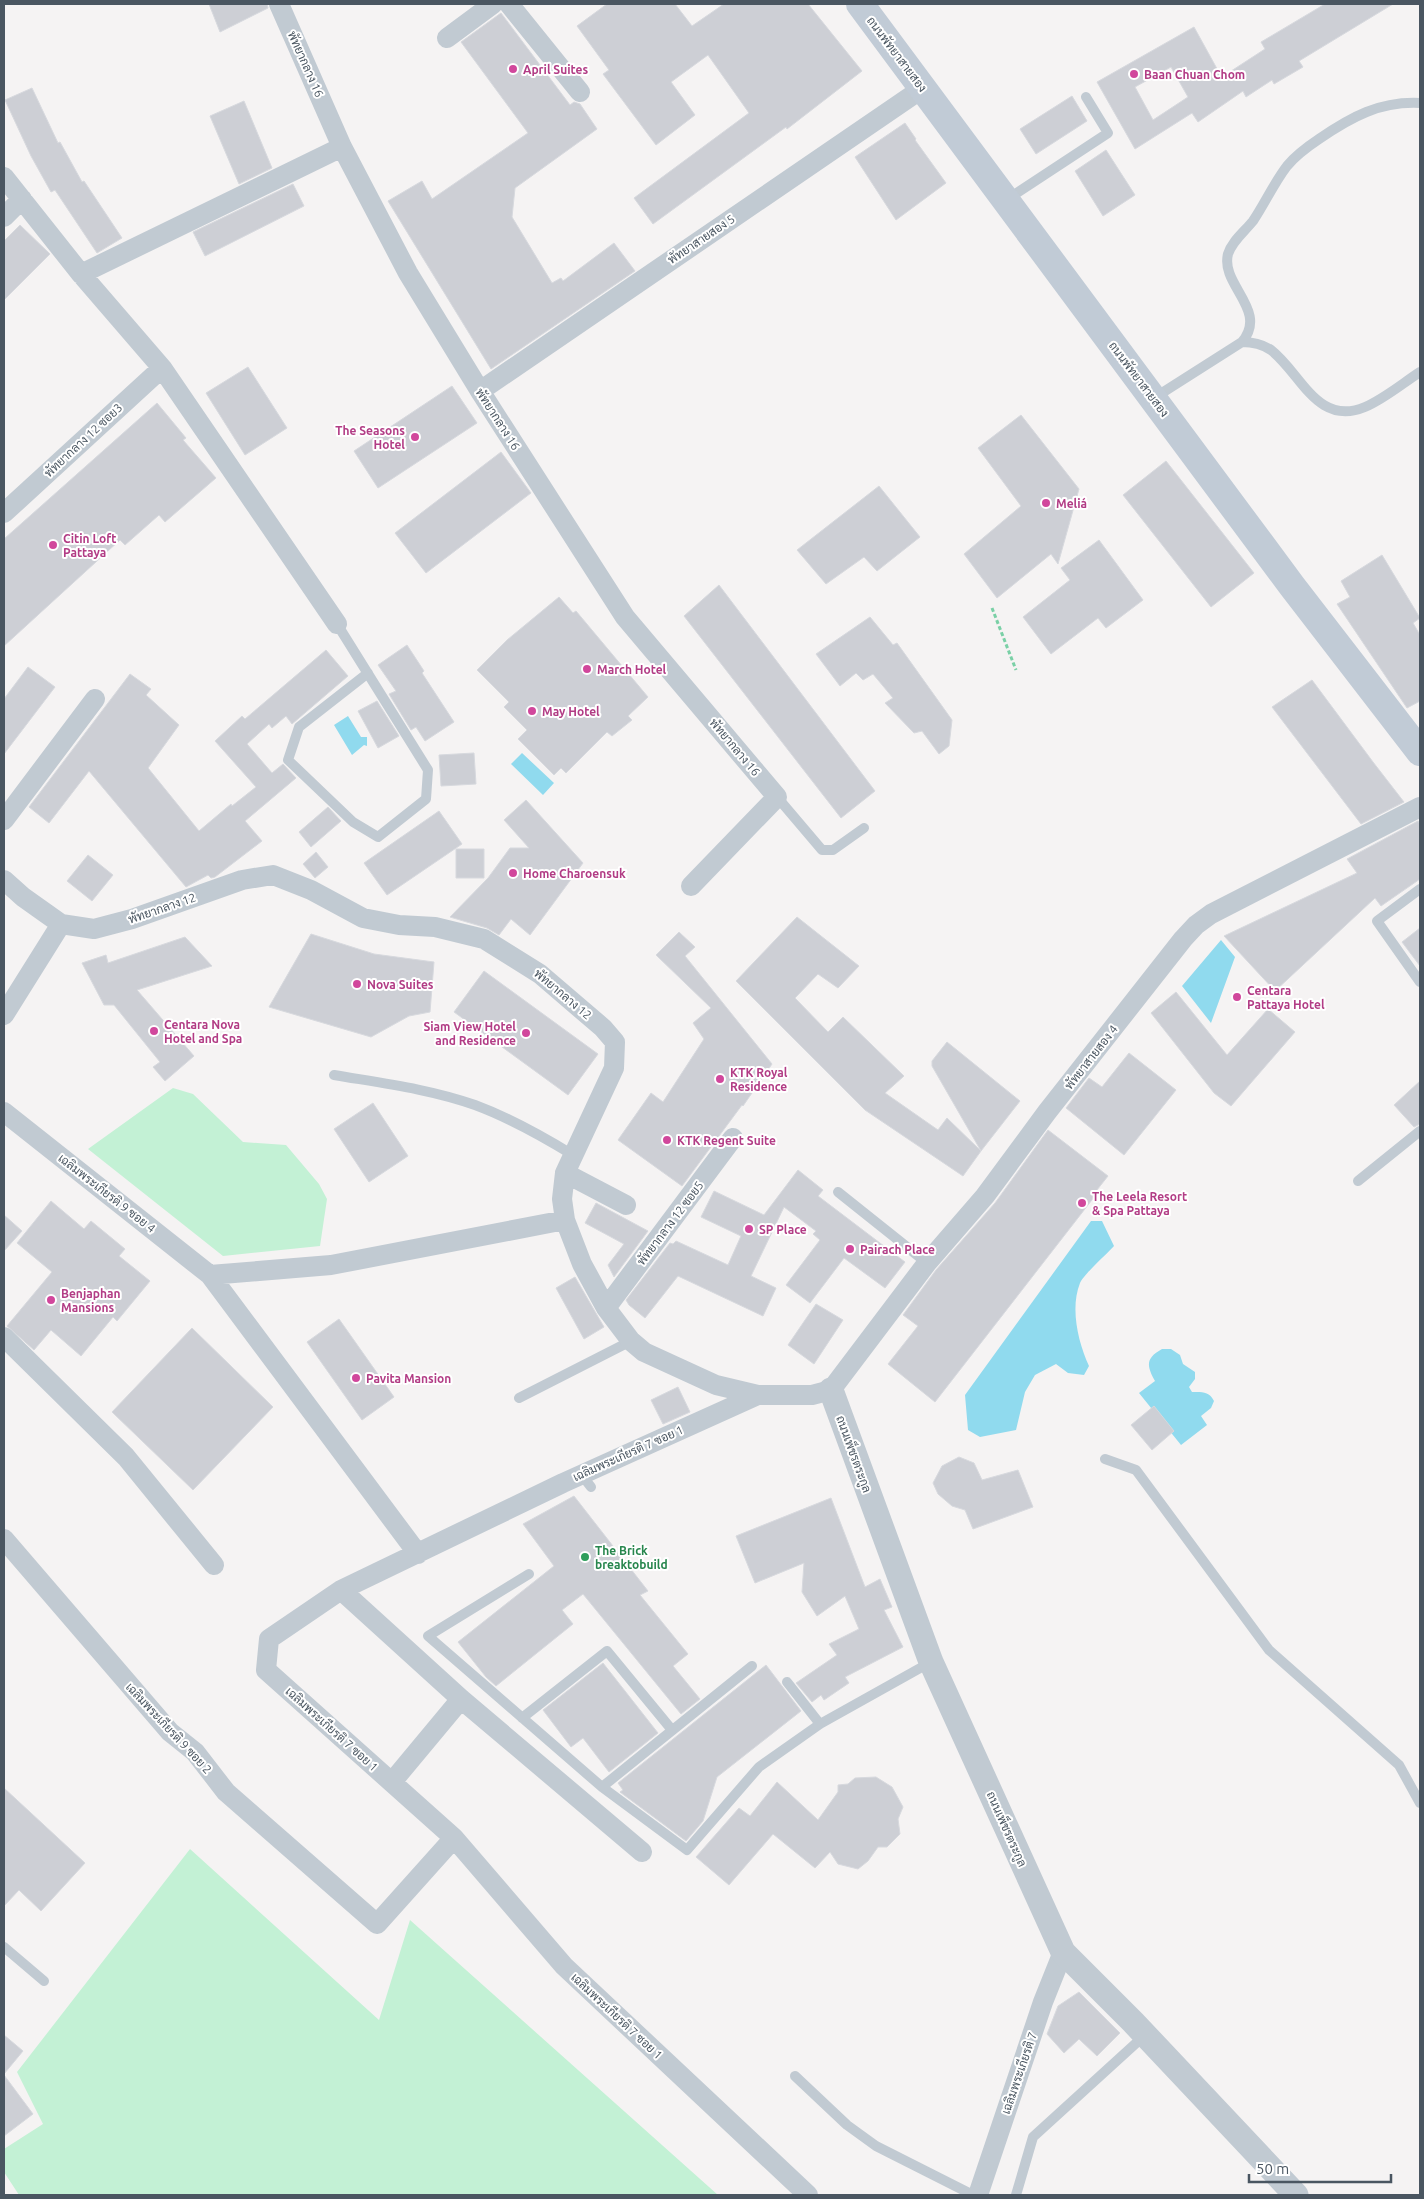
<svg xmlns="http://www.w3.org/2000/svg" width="1424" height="2199" font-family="Ubuntu,Sarabun,sans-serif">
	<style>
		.green { fill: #c3f1d5 }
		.water { fill: #90daee }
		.building { fill: #cdcfd5; stroke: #d7d9de; fill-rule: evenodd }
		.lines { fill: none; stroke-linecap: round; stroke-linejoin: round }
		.path { stroke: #7ad0a6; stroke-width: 3; stroke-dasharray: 4 2.5; stroke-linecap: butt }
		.service { stroke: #c1cad2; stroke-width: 10 }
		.minor { stroke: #c1cad2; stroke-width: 20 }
		.tertiary { stroke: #c1cad2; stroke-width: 25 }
		.secondary { stroke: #c1cbd6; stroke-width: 28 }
		.hotel-dot { fill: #d1479c; stroke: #fff; stroke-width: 2 }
		.leisure-dot { fill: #2e9e5b; stroke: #fff; stroke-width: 2 }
		.labels { text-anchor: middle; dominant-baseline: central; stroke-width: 4; stroke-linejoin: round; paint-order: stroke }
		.street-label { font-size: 12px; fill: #4a5661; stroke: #fff }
		.hotel-label { font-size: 12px; font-weight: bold; fill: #b23c85; stroke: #fff; text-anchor: start }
		.leisure-label { font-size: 12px; font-weight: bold; fill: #27864d; stroke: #fff; text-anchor: start }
	</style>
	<rect width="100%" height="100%" fill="#f5f3f3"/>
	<path class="green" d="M173 1088 193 1094 243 1142 286 1145 319 1184 327 1199 320 1246 223 1256 88 1149Z
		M190 1849 379 2020 410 1920 718 2195H19L4 2172V2149L43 2124 17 2072Z"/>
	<path class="water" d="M348 716 361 737H367V746L364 745 352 755 334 725Z
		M522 753 554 783 543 795 511 764Z
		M1221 940 1235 957 1211 1023 1182 986Z
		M1091 1221H1102L1114 1246C1107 1254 1084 1274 1080 1283 1070 1308 1078 1342 1089 1366L1084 1375 1068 1373 1056 1364 1035 1375 1025 1392 1016 1430 980 1437 968 1430 965 1395Z
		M1162 1349H1171L1180 1355 1183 1364 1195 1372V1379L1189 1387 1192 1392C1202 1392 1209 1391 1214 1401L1211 1408 1201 1416 1207 1425 1181 1445 1139 1393 1155 1381C1146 1365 1146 1358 1162 1349Z"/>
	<path class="building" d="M209 4H267L268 8 220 32Z
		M607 4H675L692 26 724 4H808L862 71 787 129 786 127 653 224 634 198 749 113 708 55 671 82 695 115 656 145 603 74 609 70 577 26Z
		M1325 4H1393L1299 61 1303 67 1274 84 1272 80 1246 97 1243 91 1198 122 1192 113 1135 149 1097 82 1194 27 1221 76 1224 73 1225 75 1265 49 1261 42ZM1171 67 1188 97 1153 120 1135 87Z
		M501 13 570 105 574 102 580 104 597 129 515 188 512 217 552 283 561 278 563 281 614 243 635 271 491 369 388 201 422 181 432 199 528 133 461 42Z
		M32 88 58 143 60 142 82 182 84 181 122 238 97 253 55 190 51 192 31 156 5 100Z
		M1072 96 1087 121 1036 154 1020 129Z
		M244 101 272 168 239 184 210 116Z
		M905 123 916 139 915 140 946 183 896 220 855 157Z
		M1106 150 1135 195 1103 216 1075 171Z
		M293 184 304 206 205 256 193 232Z
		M20 225 50 254 4 300V241Z
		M248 367 287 428 245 455 206 393Z
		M452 386 477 423 378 488 354 451Z
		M157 403 186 438 183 440 216 478 165 522 159 515 125 545 120 540 4 646V539Z
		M1021 415 1079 489 1058 564 1051 554 997 598 964 554 1021 506 978 448Z
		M501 452 531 493 426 573 395 533Z
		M1166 461 1254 573 1211 607 1123 495Z
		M879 486 920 537 877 571 864 557 826 584 797 550Z
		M1099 540 1143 600 1106 628 1098 618 1051 654 1023 617 1070 580 1061 568Z
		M1382 555 1420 618 1413 623 1420 635V701L1407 708 1337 604 1350 597 1341 581Z
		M719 585 875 791 841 818 684 616Z
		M559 597 573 613 576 611 648 697 628 716 632 720 612 736 607 732 566 773 561 768 554 775 518 739 527 730 504 707 509 702 477 670 507 640Z
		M870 617 893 645 897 643 952 720 949 746 939 754 922 731 914 733 885 703 893 698 873 674 863 680 856 673 840 686 816 654Z
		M407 645 424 671 422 673 454 722 425 741 416 727 411 730 389 694 396 691 378 665Z
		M326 650 348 676 292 724 286 716 272 728 269 724 247 744 272 773 283 764 296 778 245 821 262 841 215 877 211 878 208 875 186 887 89 771 49 823 29 807 130 674 151 689 146 695 179 725 148 768 199 831 231 804 232 806 256 787 215 741 242 716 245 719Z
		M28 667 55 687 4 754V699Z
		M1312 680 1373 762 1404 802 1361 824 1272 707Z
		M377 701 399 736 378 748 358 711Z
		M474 753 476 784 441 786 439 755Z
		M526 800 583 863 530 935 511 919 499 935 487 928 450 917 488 878 510 848H529L504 820Z
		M328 807 341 821 311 847 299 832Z
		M439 811 462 844 387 895 364 863Z
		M1418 821 1420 824V879L1381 906 1375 898 1275 991 1224 936 1357 873 1347 859Z
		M456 849H484V878H456Z
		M316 852 328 867 315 878 303 864Z
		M88 855 113 875 92 901 67 881Z
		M797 917 859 966 838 988 818 974 795 998 828 1032 843 1017 904 1076 885 1093 938 1130 947 1118 981 1151 963 1176 865 1110 736 981Z
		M1420 928V966L1402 942Z
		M679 932 695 947 685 956 772 1064 743 1106 742 1105 682 1186 618 1140 651 1093 663 1102 704 1039 693 1023 711 1008 656 955Z
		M311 934 374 954 434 962 430 1012 409 1016 371 1037 269 1007Z
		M185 937 212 966 137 990 194 1056 165 1081 153 1067 160 1062 114 1005H104L82 963 106 955 108 963Z
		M484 971 598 1054 568 1095 454 1012Z
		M1176 992 1227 1055 1268 1009 1295 1032 1231 1106 1214 1093 1151 1013Z
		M947 1042 1020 1101 981 1151 932 1066V1061Z
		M1129 1053 1176 1090 1124 1155 1066 1108 1089 1078 1102 1087Z
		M1420 1081V1124L1414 1127 1394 1105Z
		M373 1103 408 1156 369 1182 334 1129Z
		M1048 1130 1108 1176 1093 1195 1095 1196 935 1402 888 1364 918 1326 903 1315 936 1270 995 1203Z
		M798 1170 823 1190 818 1196 905 1262 885 1288 844 1258 810 1303 786 1285 820 1240 813 1234 816 1231 784 1207 751 1276 776 1288 763 1316 678 1276 645 1318 629 1305 626 1300 670 1243 673 1244 676 1241 728 1265 741 1236 701 1217 714 1191 764 1215Z
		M51 1201 84 1229 91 1221 125 1249 119 1256 150 1281 117 1321 113 1317 81 1356 51 1330 34 1350 7 1326 52 1272 17 1243Z
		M596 1203 648 1231 614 1277 608 1265 624 1244 585 1223Z
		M4 1215 22 1231 4 1251Z
		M575 1277 604 1327 584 1339 556 1288Z
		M816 1304 843 1320 814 1364 788 1345Z
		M339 1319 394 1397 362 1420 307 1342Z
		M192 1328 273 1407 193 1490 112 1412Z
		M678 1387 690 1412 663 1424 651 1400Z
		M1154 1406 1174 1431 1152 1450 1131 1425Z
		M959 1457 974 1463 982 1480 1018 1470 1033 1507 973 1529 965 1510 952 1506 938 1494 933 1483 942 1466Z
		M574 1496 648 1591 640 1595 688 1654 673 1666 700 1699 681 1714 583 1594 562 1610 573 1624 496 1686 486 1677 458 1642 554 1566 523 1524Z
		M831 1498 865 1587 880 1579 892 1607 884 1610 903 1647 845 1677 849 1683 824 1700 821 1695 812 1702 796 1683 837 1655 829 1644 859 1629 845 1596 817 1616 802 1592 804 1563 755 1583 736 1536Z
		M603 1663 658 1733 609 1772 583 1738 571 1747 543 1710Z
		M766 1665 801 1711 717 1777 703 1821 686 1841 620 1792 623 1790 618 1783Z
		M876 1777 892 1787 903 1807 898 1819 900 1834 887 1847H878L868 1861 858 1869 838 1864 830 1852 815 1868 773 1834 729 1885 696 1857 739 1808 750 1816 777 1782 818 1820 838 1792V1785L848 1784 855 1778Z
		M4 1788 85 1863 41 1911 19 1890 4 1906Z
		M1079 1992 1120 2033 1097 2056 1079 2039 1064 2053 1047 2034 1058 2006Z
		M4 2035 23 2051 4 2074Z
		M4 2075 33 2114 4 2136Z"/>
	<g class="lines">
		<path class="path" d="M992 608 1016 670"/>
		<path class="service" d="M1006 200 1108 133 1086 97
			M1242 342C1252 342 1262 344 1271 350 1301 373 1317 427 1365 407 1384 399 1403 383 1420 372
			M1154 398 1242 342C1269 310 1220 285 1228 254 1232 241 1245 231 1253 221 1265 203 1274 183 1287 166 1296 155 1307 147 1319 139 1351 117 1380 101 1420 103
			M337 624 428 770 426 799 378 837 353 822 288 760 299 727 368 673
			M777 797 822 850H833L864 828
			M1420 889 1377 921 1420 982
			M334 1075C381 1083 430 1089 475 1105 510 1118 542 1136 573 1155
			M1358 1181 1420 1131
			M838 1192 927 1263
			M519 1398 631 1341
			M1105 1459 1136 1470 1269 1650 1399 1765 1420 1803
			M581 1474 591 1487
			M529 1574 428 1636 602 1787 687 1850 759 1767 820 1724 931 1662
			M787 1682 820 1724
			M522 1718 607 1651 672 1730
			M602 1787 752 1666
			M4 1947 44 1981
			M795 2076 847 2125 876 2146 973 2195
			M1016 2195 1033 2137 1145 2035"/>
		<path class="minor" d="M279 4 342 147 408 273 480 391 625 617 777 797 691 886
			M509 4 580 92
			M447 38 493 4
			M4 177 81 274 162 368 337 624
			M4 217 22 199
			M81 274 342 147
			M480 391 923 88
			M4 513 162 368
			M4 820 95 699
			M4 880 23 897 61 924 94 929 132 919 242 880 273 875 311 890 363 918 399 925 435 927 484 939 540 974 603 1028 615 1042 614 1068 565 1173 562 1199 565 1220 582 1264 606 1308 631 1341 644 1352 716 1385 758 1395H812L831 1390 927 1263 985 1196 1047 1112 1183 939 1196 925 1211 914 1420 807
			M4 1015 61 924
			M4 1112 210 1275 418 1554
			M565 1173 626 1205
			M210 1275 331 1265 565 1220
			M606 1308 733 1138
			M4 1337 126 1457 214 1565
			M758 1395 563 1483 341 1590 269 1639 266 1670 454 1838 564 1966 808 2195
			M4 1539 170 1732 195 1752 226 1792 377 1924 454 1838
			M341 1590 461 1699 642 1852
			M392 1782 461 1699
			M978 2195 1043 2002 1063 1952"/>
		<path class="tertiary" d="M831 1390 931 1662 1063 1952 1133 2022 1296 2195"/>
		<path class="secondary" d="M860 4 1292 586 1420 752"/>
	</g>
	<g class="hotel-dot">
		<circle cx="513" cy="69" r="5"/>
		<circle cx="1134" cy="74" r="5"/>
		<circle cx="415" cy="437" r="5"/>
		<circle cx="1046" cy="503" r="5"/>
		<circle cx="53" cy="545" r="5"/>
		<circle cx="587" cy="669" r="5"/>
		<circle cx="532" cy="711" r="5"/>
		<circle cx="513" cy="873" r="5"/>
		<circle cx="357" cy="984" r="5"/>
		<circle cx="1237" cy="997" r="5"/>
		<circle cx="154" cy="1031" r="5"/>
		<circle cx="526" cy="1033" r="5"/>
		<circle cx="720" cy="1079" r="5"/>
		<circle cx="667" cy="1140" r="5"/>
		<circle cx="1082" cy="1203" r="5"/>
		<circle cx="749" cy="1229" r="5"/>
		<circle cx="850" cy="1249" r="5"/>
		<circle cx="51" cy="1300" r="5"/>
		<circle cx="356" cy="1378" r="5"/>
	</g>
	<circle class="leisure-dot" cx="585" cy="1557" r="5"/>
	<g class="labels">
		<g class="street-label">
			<text transform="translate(897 54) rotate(53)">ถนนพัทยาสายสอง</text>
			<text transform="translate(306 64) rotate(66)">พัทยากลาง 16</text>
			<text transform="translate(701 239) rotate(-34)">พัทยาสายสอง 5</text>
			<text transform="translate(1139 379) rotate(53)">ถนนพัทยาสายสอง</text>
			<text transform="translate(498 419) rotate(57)">พัทยากลาง 16</text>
			<text transform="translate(83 440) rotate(-43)">พัทยากลาง 12 ซอย3</text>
			<text transform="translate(735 747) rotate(50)">พัทยากลาง 16</text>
			<text transform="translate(162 908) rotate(-19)">พัทยากลาง 12</text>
			<text transform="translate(563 994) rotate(40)">พัทยากลาง 12</text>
			<text transform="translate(1091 1057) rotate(-52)">พัทยาสายสอง 4</text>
			<text transform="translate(107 1193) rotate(38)">เฉลิมพระเกียรติ 9 ซอย 4</text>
			<text transform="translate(670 1223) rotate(-53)">พัทยากลาง 12 ซอย5</text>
			<text transform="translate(628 1453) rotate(-24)">เฉลิมพระเกียรติ 7 ซอย 1</text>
			<text transform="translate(854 1454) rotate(70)">ถนนเพ็ชรตระกูล</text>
			<text transform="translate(169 1728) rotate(47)">เฉลิมพระเกียรติ 9 ซอย 2</text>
			<text transform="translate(332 1729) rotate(42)">เฉลิมพระเกียรติ 7 ซอย 1</text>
			<text transform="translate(1007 1829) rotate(66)">ถนนเพ็ชรตระกูล</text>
			<text transform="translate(617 2016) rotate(43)">เฉลิมพระเกียรติ 7 ซอย 1</text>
			<text transform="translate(1019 2073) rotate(-71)">เฉลิมพระเกียรติ 7</text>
		</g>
		<g class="hotel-label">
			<text x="523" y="69">April Suites</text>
			<text x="1144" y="74">Baan Chuan Chom</text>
			<text x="405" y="430" text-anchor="end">The Seasons<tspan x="405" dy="14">Hotel</tspan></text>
			<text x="1056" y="503">Meliá</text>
			<text x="63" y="538">Citin Loft<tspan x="63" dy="14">Pattaya</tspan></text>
			<text x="597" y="669">March Hotel</text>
			<text x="542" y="711">May Hotel</text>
			<text x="523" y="873">Home Charoensuk</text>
			<text x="367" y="984">Nova Suites</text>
			<text x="1247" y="990">Centara<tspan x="1247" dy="14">Pattaya Hotel</tspan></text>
			<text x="164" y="1024">Centara Nova<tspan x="164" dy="14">Hotel and Spa</tspan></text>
			<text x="516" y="1026" text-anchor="end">Siam View Hotel<tspan x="516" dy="14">and Residence</tspan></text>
			<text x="730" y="1072">KTK Royal<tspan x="730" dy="14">Residence</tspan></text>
			<text x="677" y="1140">KTK Regent Suite</text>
			<text x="1092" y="1196">The Leela Resort<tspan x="1092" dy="14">&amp; Spa Pattaya</tspan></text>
			<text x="759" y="1229">SP Place</text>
			<text x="860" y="1249">Pairach Place</text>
			<text x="61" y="1293">Benjaphan<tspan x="61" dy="14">Mansions</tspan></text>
			<text x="366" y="1378">Pavita Mansion</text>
		</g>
		<g class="leisure-label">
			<text x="595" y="1550">The Brick<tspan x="595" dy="14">breaktobuild</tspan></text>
		</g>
	</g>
	<rect width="1424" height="2199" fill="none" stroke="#4a5661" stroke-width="10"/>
	<path d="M1249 2174v8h142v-8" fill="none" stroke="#4a5661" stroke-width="2.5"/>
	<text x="1256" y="2174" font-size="15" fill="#4a5661" stroke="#ffffff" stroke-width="4" paint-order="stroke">50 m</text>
</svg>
